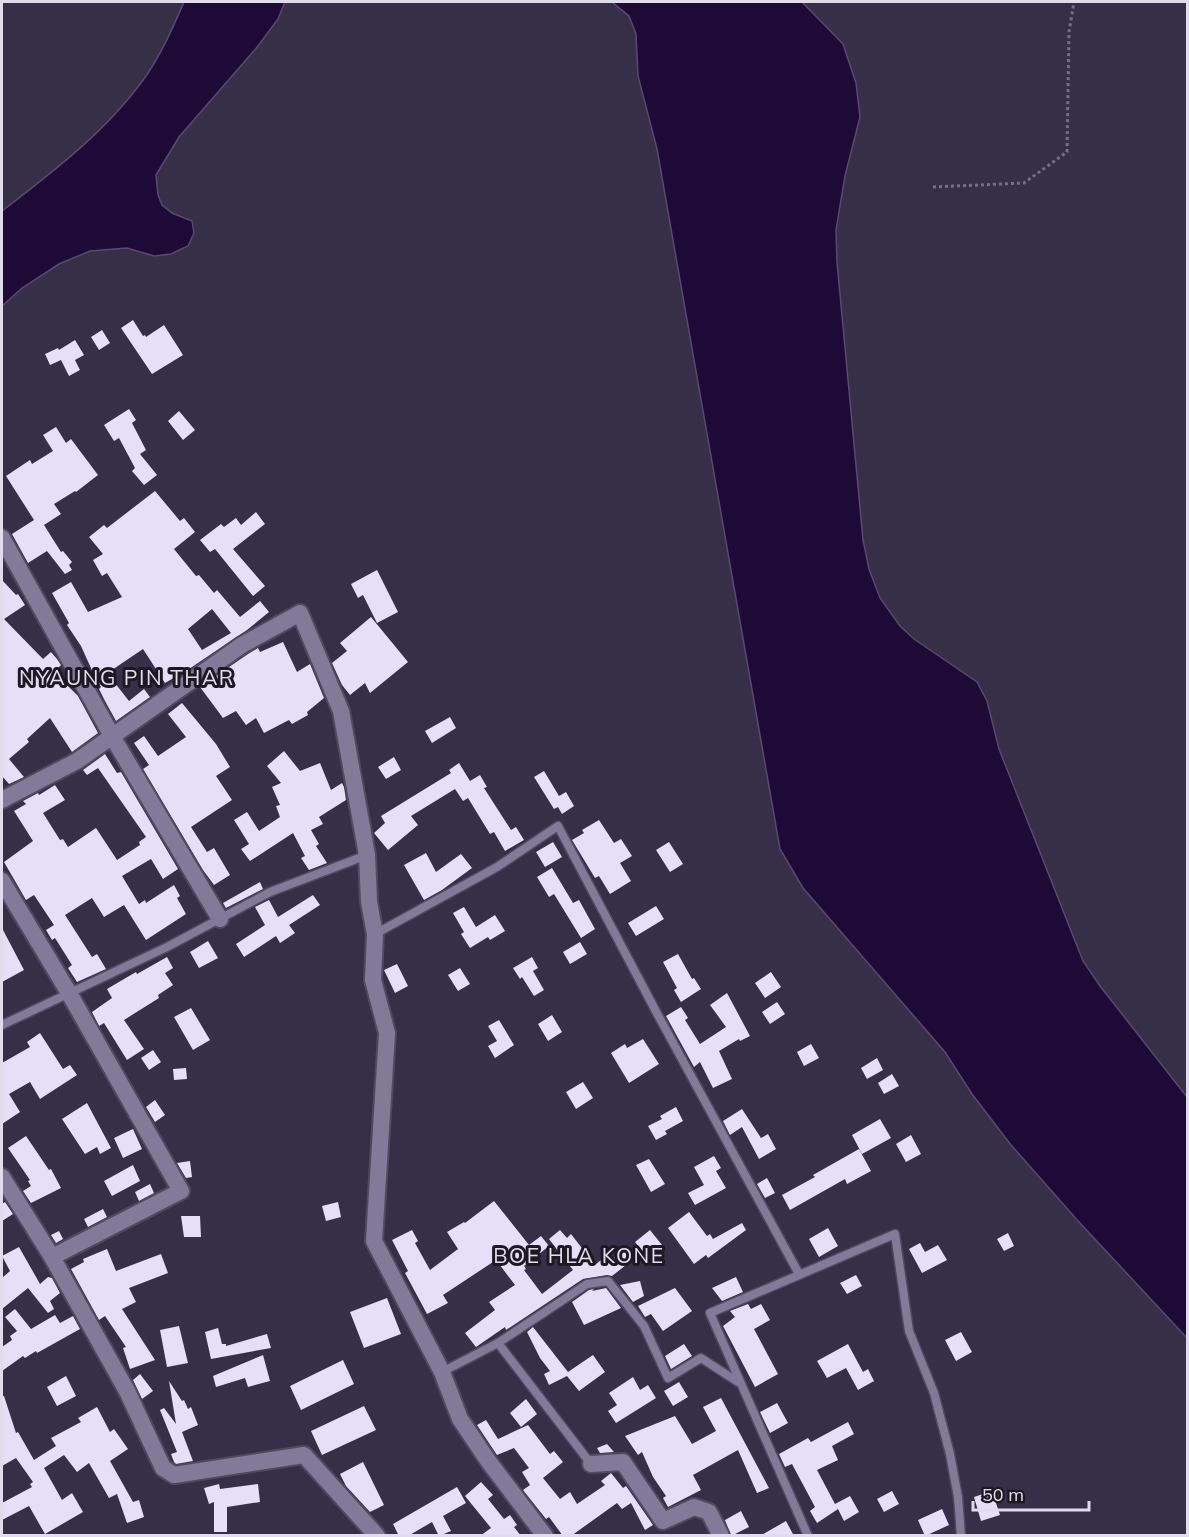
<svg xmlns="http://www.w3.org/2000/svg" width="1189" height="1537" font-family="Mulish,sans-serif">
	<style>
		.water { fill: #1e0a37; stroke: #58496e; stroke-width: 1.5 }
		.building { fill: #e6dff7; fill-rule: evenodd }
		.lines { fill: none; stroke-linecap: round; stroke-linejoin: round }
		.lane-casing { stroke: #514960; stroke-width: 11 }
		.street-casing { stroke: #514960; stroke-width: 20 }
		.path { stroke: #766f85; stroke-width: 3; stroke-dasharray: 3 3; stroke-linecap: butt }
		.lane { stroke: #837a99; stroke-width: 8 }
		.street { stroke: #837a99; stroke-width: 16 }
		.labels { text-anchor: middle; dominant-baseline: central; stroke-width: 6; stroke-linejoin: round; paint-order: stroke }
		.quarter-label { font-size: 21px; letter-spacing: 1.5px; fill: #e1dced; stroke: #1c1925 }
	</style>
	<rect width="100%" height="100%" fill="#372e48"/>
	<path class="water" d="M184 2H285L278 19 258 46 179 137 156 175 158 195 162 205 172 213 192 221 194 233 188 246 171 254 154 256 127 248 90 251 59 264 22 288 2 306V211C54 171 108 130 146 76 162 53 173 27 184 2Z
		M612 2H802L843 44 856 83 860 117 845 176 836 230 837 262 863 540 869 569 880 598 900 626 914 639 977 682 987 701 999 749 1083 961 1100 986 1187 1097V1338L1079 1222 1011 1145 972 1094 945 1052 803 888 780 849 657 149 638 76 636 34 629 16Z"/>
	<path class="building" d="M133 320 143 336 145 335 146 337 164 325 183 355 152 374 121 328Z
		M102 330 110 343 99 350 91 337Z
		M75 340 84 355 75 360 80 370 69 376 61 360 50 365 45 354 58 348 59 350Z
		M129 409 136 420 132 423 146 450 140 454 157 475 144 485 132 471 135 468 119 438 114 441 104 425Z
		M179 411 195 430 183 440 168 421Z
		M56 427 66 443 71 439 98 475 76 492 75 491 54 504 61 514 44 525 61 552 63 551 72 562 69 565 72 570 65 574 47 551 28 563 12 534 34 520 6 476 30 460 32 464 53 451 43 435Z
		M155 491 180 521 184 518 195 532 174 549 196 576 199 575 214 593 217 590 240 617 260 601 269 612 247 630 189 669 165 683 143 649 109 672 107 673 129 701 144 689 150 697 116 721 105 701 99 689 101 687 95 677 81 646 67 625 69 623 52 593 71 582 88 612 122 597 107 573 102 576 93 560 103 554 89 537 104 525 107 528ZM212 609 231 633 202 650 188 629Z
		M256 512 265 524 233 549 265 586 253 596 215 549 210 552 200 540 221 524 224 527 236 518 241 525Z
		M377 570 398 612 377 623 363 595 358 598 351 584Z
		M2 580 16 595 18 594 25 605 4 619 43 659 51 652 57 659 61 665 54 672 78 696 98 733 72 752 50 718 27 739 29 742 9 759 24 777 9 784 2 776Z
		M371 617 408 662 370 693 365 683 350 695 342 685 332 663 347 651 340 643Z
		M283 642 297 672 310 664 324 698 307 712 308 715 292 724 289 720 264 733 256 718 246 725 236 711 223 718 200 687 248 654 258 648 260 652Z
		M182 703 216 744 230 767 216 776 232 800 191 827 207 852 214 848 230 875 214 885 203 870 143 769 149 765 134 743 144 736 158 756 186 737 168 714Z
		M450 717 456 728 432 743 425 731Z
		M284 751 300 771 320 763 331 790 342 783 344 787 346 800 319 817 323 824 311 830 319 844 316 846 327 863 309 870 301 858 305 856 293 833 250 861 241 849 249 844 234 820 247 812 259 831 280 817 276 806 280 805 272 787 281 783 267 766Z
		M105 754 117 773 121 772 178 869 163 879 151 859 122 876 139 904 145 900 146 903 174 885 180 896 177 898 186 914 146 940 124 905 104 917 92 898 65 915 92 957 97 954 106 969 77 982 68 968 72 965 55 938 52 940 46 930 54 925 34 895 26 900 4 862 33 841 14 811 26 804 23 801 38 793 39 795 55 785 65 800 43 813 60 840 63 839 68 847 96 828 117 860 140 845 139 842 146 837 98 768 87 775 83 770Z
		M394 757 401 770 386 779 378 767Z
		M459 763 470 781 480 775 487 787 484 788 511 830 516 827 524 840 505 851 494 832 490 834 468 798 463 801 455 789 411 816 418 825 388 850 374 833 385 823 381 816 451 773 449 770Z
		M544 771 559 796 566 792 574 806 562 814 558 807 554 809 534 777Z
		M599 820 614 843 621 839 632 856 620 863 631 881 610 894 599 876 595 878 572 840 584 833 582 830Z
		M553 842 562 857 545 867 536 852Z
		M669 842 683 864 670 872 656 850Z
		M426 853 436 872 461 854 472 868 442 890 424 900 404 865Z
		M552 868 573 903 579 900 595 929 581 938 554 894 549 897 537 877Z
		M260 882 263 889 226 908 223 903Z
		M313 895 320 905 289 925 295 933 280 943 276 936 244 957 236 944 265 925 255 907 269 900 278 917Z
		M656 906 664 919 636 936 628 923Z
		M464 907 476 927 495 915 505 931 490 940 488 937 470 948 461 934 464 932 453 913Z
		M2 928 24 970 2 982Z
		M208 941 218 958 199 968 190 952Z
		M580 942 587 954 570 964 563 952Z
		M678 954 692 979 694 978 701 989 681 1002 674 990 677 988 663 962Z
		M167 957 173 968 165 973 173 985 158 995 159 998 124 1020 144 1049 127 1060 104 1023 99 1026 92 1012 112 998 107 989 136 972 137 974Z
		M532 957 538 968 533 971 544 990 534 996 522 977 520 979 513 968Z
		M397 964 408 986 395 993 384 970Z
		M460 968 470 984 458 991 448 975Z
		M771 972 781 987 765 998 755 983Z
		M727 993 750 1036 740 1041 739 1039 719 1051 732 1079 713 1088 700 1062 694 1067 666 1016 681 1007 688 1018 685 1020 700 1044 726 1027 710 1005Z
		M777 1002 785 1014 770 1024 762 1012Z
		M191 1008 210 1040 193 1050 174 1017Z
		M552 1015 562 1032 548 1041 538 1024Z
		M499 1020 514 1045 495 1058 488 1046 497 1041 488 1026Z
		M40 1033 63 1069 70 1065 77 1075 40 1099 30 1082 9 1094 20 1112 2 1124V1063L30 1047 27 1042Z
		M643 1039 659 1064 629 1083 611 1053 625 1044 627 1048Z
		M811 1044 819 1058 804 1066 797 1052Z
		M153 1050 161 1062 149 1070 141 1058Z
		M877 1058 883 1070 867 1079 861 1068Z
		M186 1068 187 1079 174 1080 173 1069Z
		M892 1074 899 1086 884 1094 878 1083Z
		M583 1082 593 1098 576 1109 566 1092Z
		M155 1100 165 1115 155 1122 146 1107Z
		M87 1103 111 1148 100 1154 97 1147 85 1154 62 1119Z
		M676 1107 683 1121 665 1131 667 1134 656 1140 648 1126 662 1119 660 1116Z
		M742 1109 761 1138 768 1134 776 1149 759 1159 742 1127 730 1135 723 1121Z
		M880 1119 891 1138 862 1154 852 1135Z
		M133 1129 142 1149 123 1158 114 1138Z
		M911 1135 921 1154 906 1162 896 1144Z
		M26 1136 49 1170 51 1169 61 1188 31 1203 23 1191 31 1186 28 1181 30 1180 8 1148Z
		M859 1149 871 1171 847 1184 845 1179 790 1210 782 1195 815 1177 813 1175Z
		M714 1156 721 1168 716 1171 726 1188 695 1205 688 1193 704 1185 694 1167Z
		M649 1159 665 1184 651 1192 636 1165Z
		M190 1161 192 1177 186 1178 177 1163Z
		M133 1165 140 1181 112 1196 104 1181Z
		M767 1178 775 1193 765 1198 757 1184Z
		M150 1184 154 1193 139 1201 135 1192Z
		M494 1201 529 1245 541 1236 549 1246 524 1266 526 1269 524 1270 542 1294 573 1270 549 1239 560 1230 567 1238 571 1234 595 1265 607 1255 611 1260 629 1246 635 1258 612 1276 607 1275 583 1279 506 1330 505 1327 476 1347 465 1333 495 1310 489 1302 515 1285 496 1260 443 1295 448 1303 427 1314 405 1273 408 1271 392 1240 412 1230 418 1241 415 1243 430 1270 458 1249 447 1232 464 1222 465 1223Z
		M5 1202 13 1214 2 1221V1204Z
		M338 1202 341 1217 326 1221 322 1206Z
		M103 1209 107 1217 88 1227 84 1219Z
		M689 1212 707 1236 710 1234 713 1239 742 1223 746 1230 708 1258 706 1255 694 1264 668 1228Z
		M181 1216H200L201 1237H184Z
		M828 1228 838 1246 819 1257 809 1239Z
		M650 1230 662 1245 647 1257 635 1242Z
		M59 1231 63 1239 56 1243 51 1235Z
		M1008 1233 1014 1246 1004 1251 997 1239Z
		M920 1243 925 1252 938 1245 947 1260 922 1273 909 1249Z
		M19 1247 40 1284 48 1277 52 1278 60 1293 50 1301 54 1309 48 1313 28 1288 2 1309V1278L10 1271 2 1256Z
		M107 1249 116 1271 161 1254 168 1273 129 1288 136 1302 122 1309 155 1360 130 1369 123 1348 126 1347 105 1316 99 1320 71 1269 84 1262 83 1259Z
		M856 1275 862 1286 847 1294 840 1283Z
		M736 1277 743 1292 722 1301 712 1288Z
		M640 1281 644 1296 633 1302 620 1285Z
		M606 1288 621 1308 584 1325 572 1302 589 1290 594 1289 592 1291Z
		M675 1288 692 1311 663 1331 651 1314 645 1317 638 1306Z
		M387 1298 401 1334 364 1348 350 1312Z
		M748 1304 751 1309 761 1304 770 1320 754 1329 778 1374 755 1387 723 1326 735 1317 730 1311Z
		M15 1309 31 1329 55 1315 60 1323 73 1316 80 1329 37 1353 36 1351 25 1358 23 1356 2 1371V1347L12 1340 10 1336 17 1331 5 1317Z
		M179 1326 188 1363 167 1367 160 1330Z
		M533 1327 568 1372 593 1355 605 1372 579 1391 567 1376 549 1385 544 1374 550 1371 540 1358 527 1332Z
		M218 1328 222 1344H226V1346L267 1334 271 1348 211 1359 205 1332Z
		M961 1332 972 1352 956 1361 945 1340Z
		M684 1344 692 1356 671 1369 665 1356Z
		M848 1344 863 1372 868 1369 874 1381 858 1390 846 1368 827 1378 817 1361Z
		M263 1355 270 1381 248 1387 245 1378 216 1387 213 1376Z
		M343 1360 354 1384 301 1410 290 1386Z
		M140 1374 153 1391 142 1399 133 1380Z
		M66 1376 76 1396 57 1406 47 1387Z
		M633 1377 640 1390 648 1385 656 1398 616 1423 608 1411 617 1405 609 1393Z
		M169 1381 182 1401 184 1400 188 1409 191 1407 198 1425 182 1432 193 1461 176 1464 174 1462 171 1454 177 1452 160 1410 164 1408 176 1424Z
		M679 1382 688 1397 673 1406 664 1391Z
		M2 1396H4L16 1433 18 1432 34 1460 56 1446 51 1438 81 1422 78 1418 97 1407 110 1432 114 1429 128 1449 110 1461 133 1502 139 1500 144 1517 127 1523 117 1494 109 1498 89 1463 77 1472 64 1455 44 1468 62 1500 72 1493 83 1512 45 1534 29 1506 2 1520V1503L32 1487 30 1484 33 1482 16 1458 2 1466Z
		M721 1398 769 1488 757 1493 738 1450 693 1475 701 1490 668 1507 663 1498 666 1496 653 1477 642 1452 638 1455 625 1436 675 1416 692 1444 716 1431 703 1407Z
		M526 1399 537 1414 521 1427 510 1413Z
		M777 1403 788 1423 770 1433 760 1412Z
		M364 1406 376 1430 322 1455 311 1431Z
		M486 1420 498 1439 528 1425 550 1454 554 1451 563 1462 543 1478 560 1499 570 1492 577 1504 605 1485 601 1481 611 1473 623 1488 626 1486 653 1525 645 1530 631 1503 622 1509 617 1503 571 1536H563L549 1517 546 1519 523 1490 530 1485 522 1472 529 1468 514 1448 497 1455 477 1425Z
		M848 1422 854 1434 832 1446 838 1460 817 1470 835 1504 850 1496 859 1512 844 1521 838 1509 817 1523 810 1511 815 1507 792 1464 785 1467 779 1454 808 1438 811 1442Z
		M607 1444 614 1452 600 1453 597 1448Z
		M363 1462 384 1505 370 1512 346 1486 340 1474Z
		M481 1482 493 1495 488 1499 504 1519 510 1515 517 1525 514 1527 521 1536H480L491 1528 465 1496Z
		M219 1484 220 1489 258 1484 260 1502 227 1507V1532H214V1502L209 1504 204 1488Z
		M457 1487 466 1503 443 1516 451 1531 439 1536 432 1522 408 1536H399L393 1524Z
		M892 1491 899 1504 884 1512 877 1499Z
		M992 1491 1000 1515 981 1521 974 1497Z
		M942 1509 949 1525 925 1536 918 1520Z
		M741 1511 749 1527 731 1536 725 1520Z
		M786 1521 794 1536H760Z"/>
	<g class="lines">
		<g class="lane-casing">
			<path id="lane" d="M375 934 497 867 558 826 659 1017 799 1274
				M2 1025 167 947 270 892 367 855
				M498 1343 591 1464
				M442 1372 498 1343 587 1284 608 1281 644 1326 668 1378 701 1358 738 1382
				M808 1536 710 1313 895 1234 909 1331 934 1393 950 1454 958 1497 961 1536"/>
		</g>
		<g class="street-casing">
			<path id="street" d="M2 538 112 736 220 919
				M2 800 77 761 242 645 300 613 341 711 367 855 369 902 375 934 373 980 387 1033 374 1241 442 1372 460 1419 489 1462 545 1536
				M2 881 69 993 181 1191 52 1257
				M2 1177 52 1257 127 1391 163 1468 174 1475 304 1455 377 1536
				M591 1464 623 1462 663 1521 694 1507 709 1512 721 1536"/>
		</g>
		<path class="path" d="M933 187 1024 183 1067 152 1069 32 1074 2"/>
		<use href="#lane" class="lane"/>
		<use href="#street" class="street"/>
	</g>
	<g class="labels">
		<g class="quarter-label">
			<text x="127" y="677">NYAUNG PIN THAR</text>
			<text x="579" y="1255">BOE HLA KONE</text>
		</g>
	</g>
	<rect width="1189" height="1537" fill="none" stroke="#e1dced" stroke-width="6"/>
	<path d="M973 1501v9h116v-9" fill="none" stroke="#e1dced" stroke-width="3"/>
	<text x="982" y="1501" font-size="18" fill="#e1dced" stroke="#1c1925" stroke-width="4.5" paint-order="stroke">50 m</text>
</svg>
